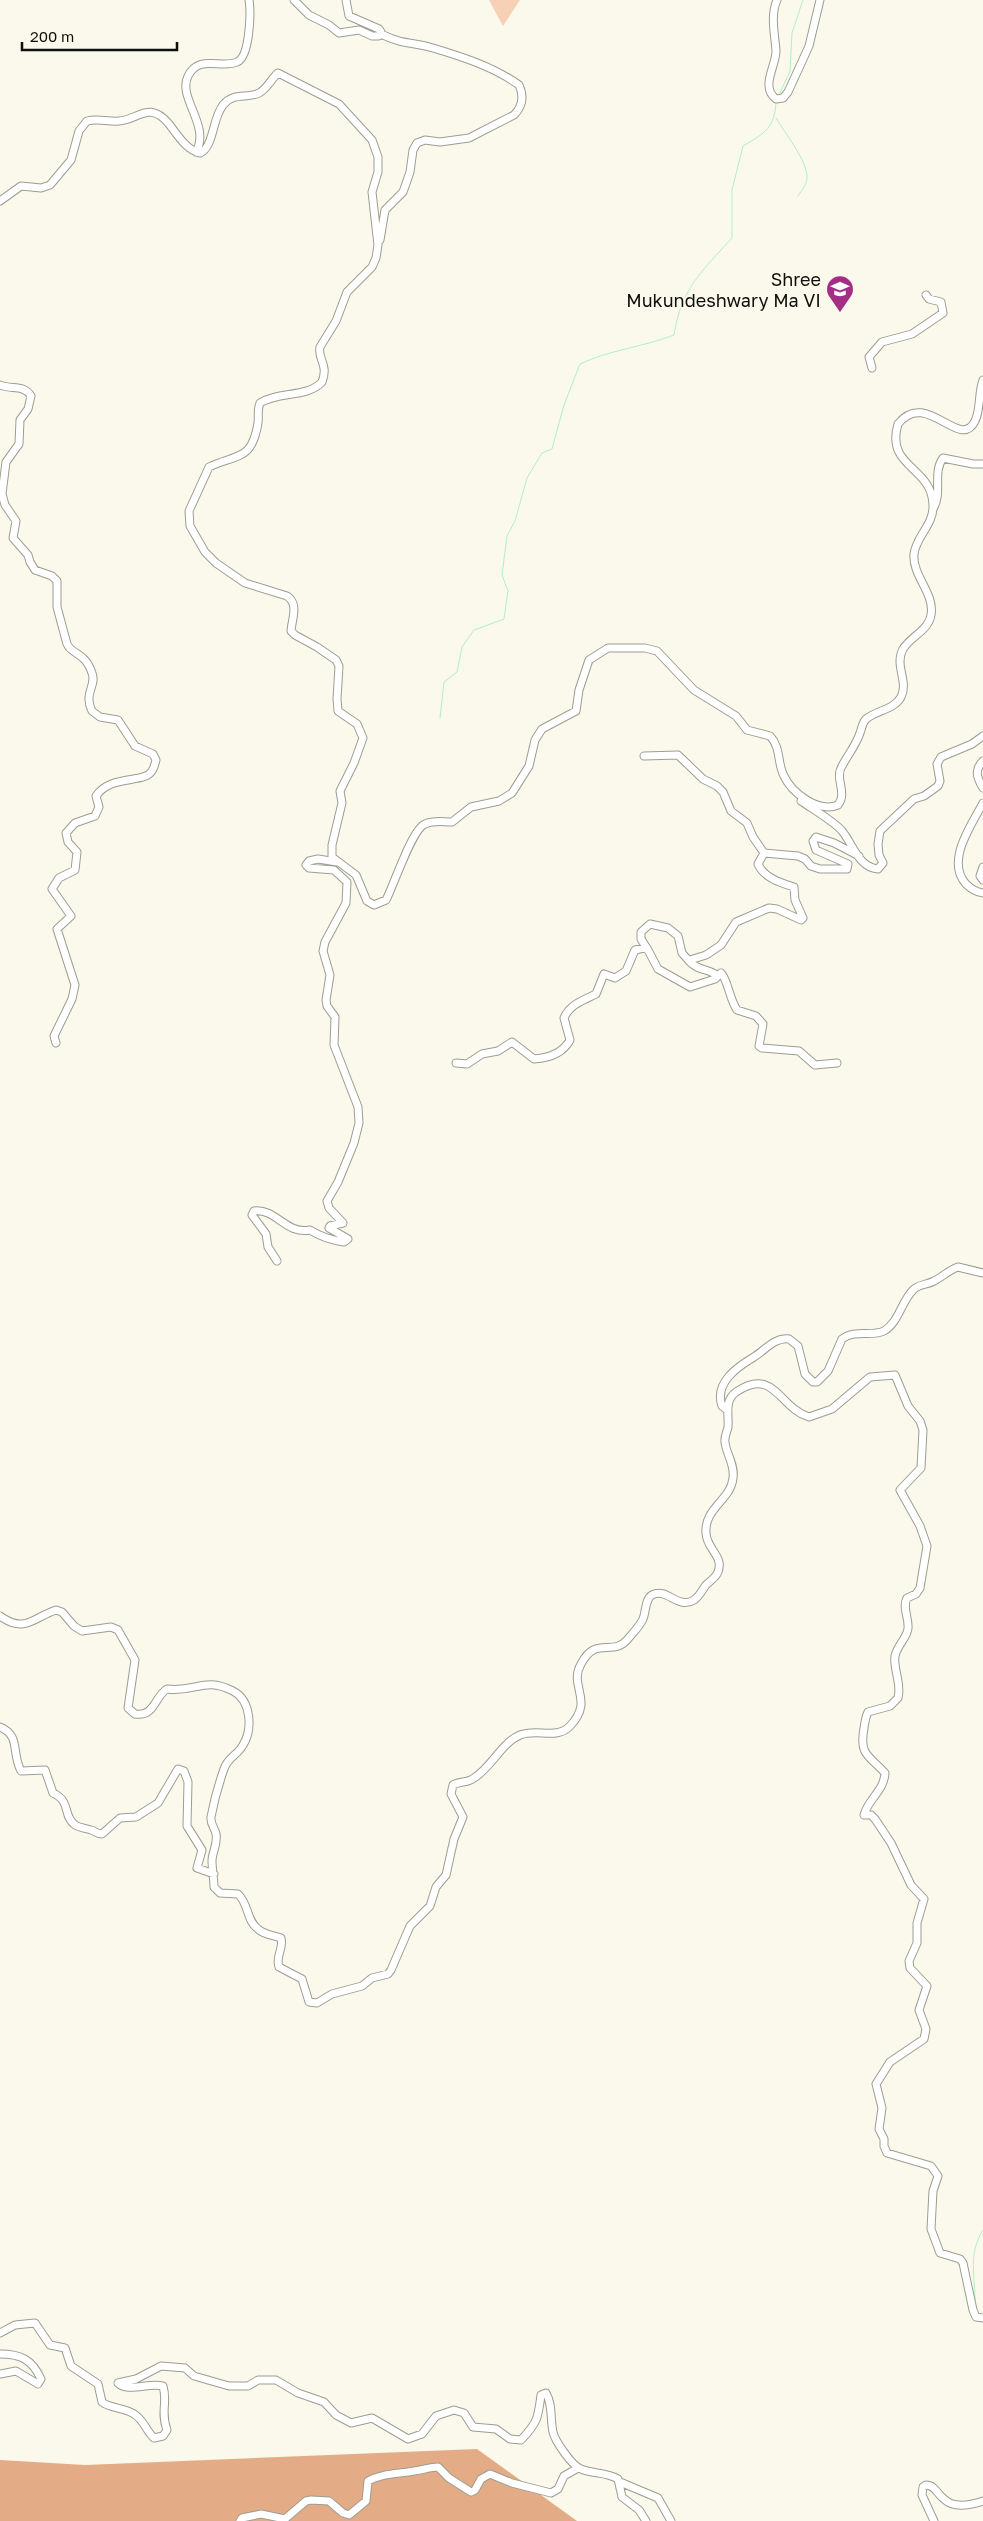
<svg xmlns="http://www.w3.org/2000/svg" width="983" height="2521" font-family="'Golos Text',sans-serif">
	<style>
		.green { fill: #f7d0b6 }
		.forest { fill: #e4ac86 }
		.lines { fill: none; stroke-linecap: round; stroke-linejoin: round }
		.stream { stroke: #b3efc6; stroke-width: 1 }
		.minor-casing { stroke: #9d9d91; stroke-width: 9 }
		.minor { stroke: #fff; stroke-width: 7 }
		.labels { text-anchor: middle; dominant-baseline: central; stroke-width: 4; stroke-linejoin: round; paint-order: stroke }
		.poi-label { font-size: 18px; fill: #0f0f0b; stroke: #faf9ec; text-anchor: end }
	</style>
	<rect width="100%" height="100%" fill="#faf9ec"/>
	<path class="green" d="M489 0H520L503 26Z"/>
	<path class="forest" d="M477 2449 577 2521H0V2460L85 2465Z"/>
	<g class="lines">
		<path class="stream" d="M779 95 790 71 792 33 803 0
			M776 118C785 133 805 158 807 175 808 183 802 190 798 196
			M440 718 444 682 457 672 462 647 474 630 504 619 508 591 502 575 507 536 515 521 527 478 542 453 552 449 564 405 580 364C609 350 643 347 674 335 681 289 702 271 732 238V190L743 146C765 133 775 128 776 101
			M975 2301C975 2275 968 2253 983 2230"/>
		<g class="minor-casing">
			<path id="minor" d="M294 0 309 15 329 25 339 33 359 30 372 36H379L381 32 379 29 349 16 346 0
				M777 0C770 16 775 35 776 51 776 66 760 87 776 99L783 98 788 92 809 46 820 0
				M196 152C211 125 177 98 188 76 199 54 221 69 237 62 250 57 251 12 249 0
				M0 201 21 186 41 188 50 185 71 160 79 131 87 121C98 118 108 122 119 121 138 120 149 100 169 124 177 134 186 150 200 153 214 147 212 119 223 105 233 92 247 99 259 93 267 89 271 79 278 73L339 104 372 140 378 157V172L372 192 378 245 376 258 372 267 347 292 336 321 320 347C317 359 329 364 322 382 307 398 279 391 260 403 257 410 259 416 258 423 252 461 237 454 209 467L189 511 190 526 205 552 216 563 245 583 287 596C299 604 292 618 291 631L295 635 317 647 336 660 339 666 337 699 338 711 357 724 363 738 354 763 340 791 342 803 332 845V857L356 875 367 901 374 905 386 900C394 885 412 829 425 824 434 820 443 822 452 822L471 807 499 801 512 793 529 766 535 740 542 729 576 711 579 690 589 660 608 648H645L657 651 694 690 736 716 747 730 770 736C781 747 777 763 784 776 792 793 818 813 838 805 848 792 834 779 842 766 848 755 856 745 860 733 862 728 862 723 866 719 877 710 894 710 901 697 909 681 894 666 903 649 910 637 929 630 931 615 935 593 912 576 914 554 916 536 934 525 933 505 932 466 885 468 898 424 926 388 960 452 975 421 981 409 978 393 983 380
				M380 240 385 210 403 192 410 172 413 150 417 143 425 140 440 142 469 138 514 115C523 106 524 96 519 85 494 67 463 57 433 48 413 42 403 45 381 34
				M872 368 869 357 882 342 912 334 943 313 941 302 929 299 926 295
				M0 385C11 390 24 384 31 396L28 409 20 420 19 444 6 462 2 494 5 505 16 521 13 538 28 555 30 562 35 570 52 576 57 581V607L67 644C72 655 85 652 92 673 97 686 83 693 92 711L100 717 118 720 135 746 153 754 156 760C155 764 154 768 152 771 144 784 111 774 96 796L99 807 95 816 75 823 66 833 68 842 77 852 75 870 59 878 52 889 71 916 57 929 75 985 72 999 54 1036 56 1043
				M933 509C943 493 932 473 943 458L973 464H983
				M644 756 678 755 703 779 717 786 723 792 731 811 747 823 753 837 764 853
				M983 761C974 770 977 778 983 788
				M801 801C811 808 835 822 842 831 853 844 858 867 878 869L883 863 879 855 878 844 880 831 914 799 924 796 938 786 940 781 937 764 941 757 972 744 983 736
				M983 803C972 824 945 861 966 884 971 889 975 892 983 893
				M983 867 980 876 983 880
				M648 950 641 939V932L650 924 668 928 678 936 682 953 690 962
				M717 976C709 968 700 972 690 962V960L706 955 721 945 736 922 769 908 777 909 801 920 803 918 795 900 794 887C781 883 764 878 758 864L764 853 798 856 805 859 811 866 820 869H847L848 864 816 850 813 841 816 837 834 843 859 856
				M456 1063 467 1064 482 1054 498 1051 512 1042 534 1059C550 1058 563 1053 570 1040L564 1018C570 1004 584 1000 596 994L604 974 615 978 626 971 635 950 644 948 648 950 658 969 690 987 715 979 721 973C728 980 729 998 737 1010L756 1016 763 1024 759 1046 762 1048 799 1051 815 1065 837 1063
				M277 1261 268 1247 266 1234 252 1215 254 1211C276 1208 286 1235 310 1230 321 1237 330 1240 344 1242L348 1239 329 1228 330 1226 343 1223 329 1208 327 1201 338 1182 354 1143 359 1123 358 1107 334 1045 335 1017 327 1006 326 1000 330 975 323 951 325 942 346 903 347 882 334 870 309 868 306 865 309 861 318 859 337 862
				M727 1410 722 1406C714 1383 737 1367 754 1357 765 1350 775 1337 789 1339L798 1346 805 1374 813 1382H817L828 1371 842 1339C855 1329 871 1337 884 1331 899 1322 901 1302 913 1290 919 1284 927 1285 934 1281 942 1277 949 1270 958 1267L983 1273
				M0 1616C25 1634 34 1617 56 1610L62 1612 74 1626 82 1631 111 1627 118 1630 135 1660 128 1708 135 1714C155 1717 154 1697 167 1689 196 1693 204 1676 233 1691 251 1700 253 1729 243 1745 238 1755 228 1757 224 1769 219 1783 214 1801 211 1817 210 1824 215 1828 216 1834 218 1844 212 1852 212 1861 212 1868 214 1879 214 1887L220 1893 238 1894C249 1904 246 1920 258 1929 264 1935 274 1935 281 1938 284 1949 275 1956 279 1967L302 1979 309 2002 317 2003 332 1994 362 1986 372 1978 388 1974 391 1970 410 1926 430 1906 436 1887 446 1875 454 1839 463 1817 451 1794 453 1785C460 1781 468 1783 474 1778 492 1767 501 1743 520 1735 537 1728 557 1740 570 1726 595 1700 568 1686 581 1664 596 1635 612 1657 627 1640 632 1634 640 1626 643 1619 646 1612 645 1599 652 1595 667 1587 678 1610 694 1600 700 1596 702 1590 706 1585 710 1581 714 1579 717 1574 726 1557 706 1549 706 1533 704 1508 731 1500 733 1478 735 1464 726 1454 725 1442 724 1437 727 1432 728 1427 729 1414 724 1401 736 1392 774 1366 779 1408 809 1417L832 1409 870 1377 895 1375 908 1406 920 1421 923 1430 921 1468 900 1490 920 1526 927 1546 920 1588 916 1594 907 1598C902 1607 909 1618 908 1628 908 1637 897 1645 895 1656 893 1670 902 1683 898 1698L890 1706 868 1712C865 1718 865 1723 864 1728 859 1756 869 1755 885 1773 884 1791 868 1799 864 1815H871L875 1819 891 1843 911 1885 924 1899 917 1923V1943L909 1961 910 1968 927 1986 919 2010 926 2029 924 2039 890 2062 876 2084 882 2108 879 2129 884 2139V2146L887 2153 931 2166 938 2176 933 2191 931 2229 940 2253 960 2259 963 2263 973 2310 976 2317 983 2318
				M0 1727C21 1736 11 1752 21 1771L45 1770 53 1793C72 1802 62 1815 75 1825 80 1828 85 1828 91 1830 95 1831 97 1834 102 1834L120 1818 136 1817 158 1803 178 1769 184 1771 188 1782 187 1826 202 1850 197 1868 214 1874
				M0 2333 15 2325 35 2323 50 2345 65 2348 71 2366 98 2384 102 2402C111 2409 124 2407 134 2414 144 2420 146 2431 154 2438L163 2436 167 2430C160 2411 168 2403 163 2386 149 2382 128 2393 118 2383L136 2379 161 2366 185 2368 194 2376 229 2386H248L258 2380H276L298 2393 324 2402 336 2415 351 2423 372 2418 408 2439 422 2434 436 2416 454 2410 464 2413 473 2427 496 2429 510 2439 521 2440C538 2422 538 2418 541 2395L546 2393C553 2405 550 2419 553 2432 555 2441 572 2466 581 2469 593 2474 606 2472 618 2479L622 2497 639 2510 646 2521
				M0 2354C20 2354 32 2359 41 2379L38 2384 16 2371 0 2374
				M620 2482 658 2498 671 2521
				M240 2521 242 2518 261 2514 285 2519 306 2501 311 2500 329 2501 343 2513 349 2515 366 2501 368 2481C383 2473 398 2474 414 2471 423 2470 430 2467 438 2467L449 2478 471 2492 475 2490 481 2479 490 2474 512 2483 551 2493 558 2489 564 2476 578 2468
				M934 2521 922 2495 923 2487 926 2485C935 2485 937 2494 944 2499 954 2509 971 2505 983 2501"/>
		</g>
		<use href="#minor" class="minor"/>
	</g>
	<defs>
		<g id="school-pin" transform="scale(1.4375)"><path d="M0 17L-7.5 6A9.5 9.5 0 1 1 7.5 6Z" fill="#a42d85" stroke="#faf9ec"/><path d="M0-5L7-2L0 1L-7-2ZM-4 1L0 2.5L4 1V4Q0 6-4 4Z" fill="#fff"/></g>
	</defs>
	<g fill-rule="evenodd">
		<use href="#school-pin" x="840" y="289"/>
	</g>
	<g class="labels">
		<g class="poi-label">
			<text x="821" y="279">Shree<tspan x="821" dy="21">Mukundeshwary Ma VI</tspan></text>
		</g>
	</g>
	<path d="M22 42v8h155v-8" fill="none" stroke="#0f0f0b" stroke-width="2.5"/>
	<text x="30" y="42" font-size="15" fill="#0f0f0b" stroke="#faf9ec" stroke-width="4" paint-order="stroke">200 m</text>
</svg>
